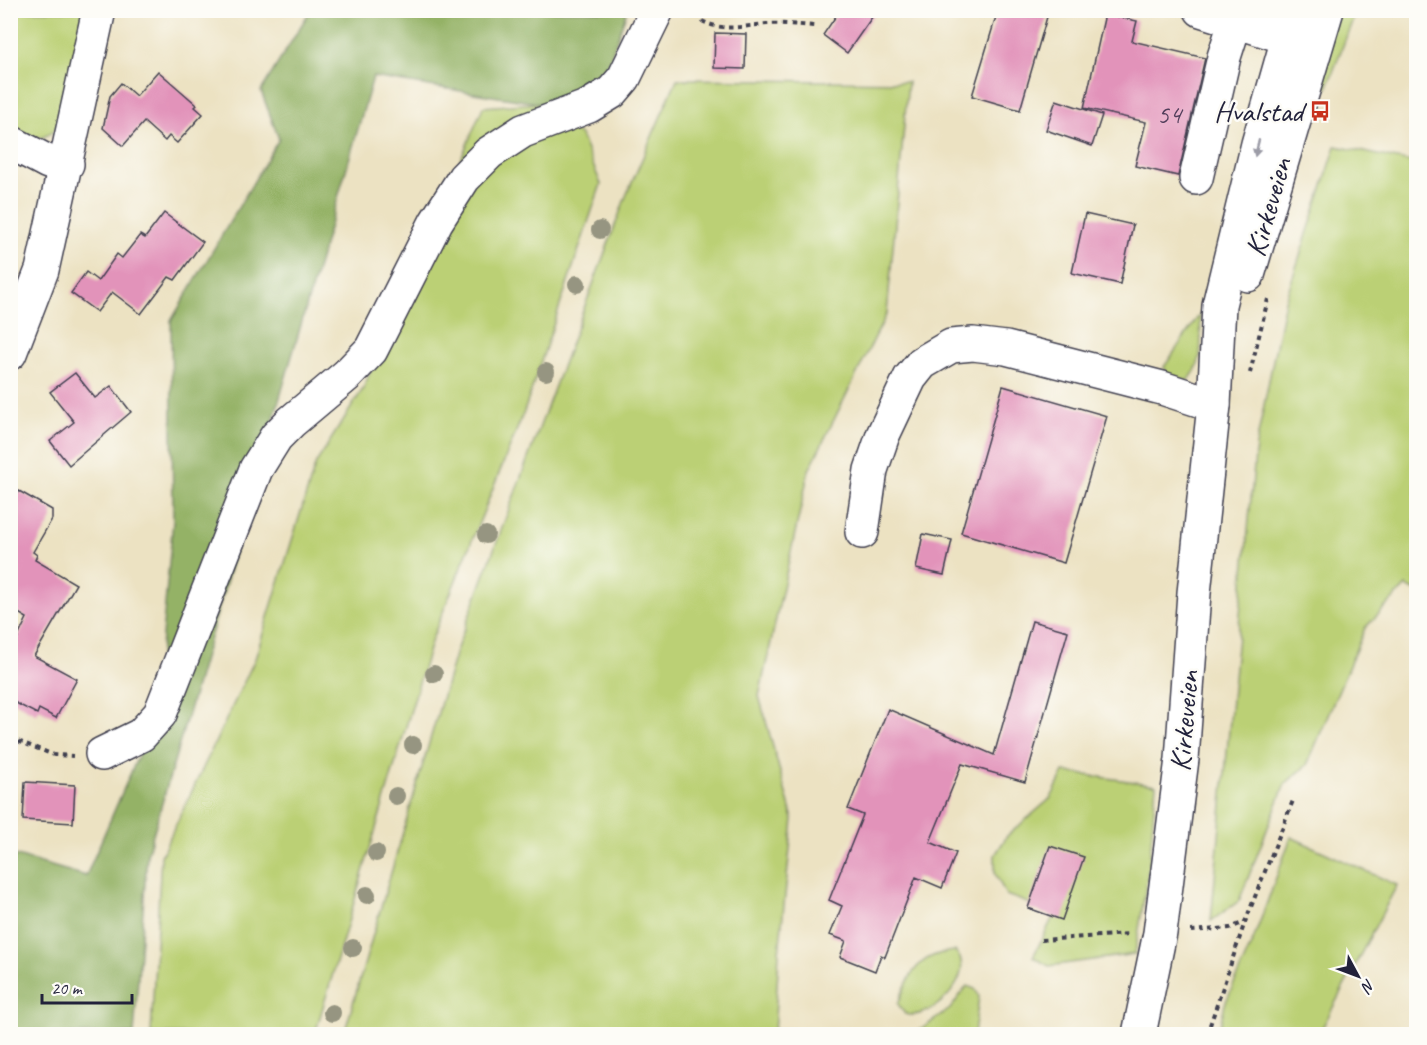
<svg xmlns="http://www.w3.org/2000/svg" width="1427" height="1045" font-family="Caveat,sans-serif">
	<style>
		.green { fill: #bbd074; stroke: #6e7958; stroke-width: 1.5 }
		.forest { fill: #94b266; stroke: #5b6a50; stroke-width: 1.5 }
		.building { fill: #e293ba }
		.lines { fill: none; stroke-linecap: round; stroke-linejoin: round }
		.minor-casing { stroke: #403f4f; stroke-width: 36 }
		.major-casing { stroke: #403f4f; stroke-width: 36 }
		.path { stroke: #403f4f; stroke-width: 4; stroke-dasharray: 4.5 4.5; stroke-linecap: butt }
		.minor { stroke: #fff; stroke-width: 33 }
		.major { stroke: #fff; stroke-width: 33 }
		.tree { fill: #969581 }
		.oneway { fill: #9c9ca7 }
		.labels { text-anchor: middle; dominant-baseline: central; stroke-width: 5; stroke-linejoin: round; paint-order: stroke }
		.number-label { font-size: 27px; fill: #523e5b }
		.poi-label { font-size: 30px; fill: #22223b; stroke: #fdfcf7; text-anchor: end }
		.street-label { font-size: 30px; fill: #22223b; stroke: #fdfcf7 }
	</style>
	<rect width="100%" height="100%" fill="#fdfcf7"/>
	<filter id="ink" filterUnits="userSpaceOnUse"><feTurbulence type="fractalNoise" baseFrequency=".0167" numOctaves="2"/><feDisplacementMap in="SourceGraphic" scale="12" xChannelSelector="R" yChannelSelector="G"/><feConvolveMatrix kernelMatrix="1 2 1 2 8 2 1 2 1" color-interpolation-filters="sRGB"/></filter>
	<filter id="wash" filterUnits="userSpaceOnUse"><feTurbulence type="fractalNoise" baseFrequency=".008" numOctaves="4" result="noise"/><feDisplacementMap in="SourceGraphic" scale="24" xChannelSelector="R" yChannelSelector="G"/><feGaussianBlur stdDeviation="1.35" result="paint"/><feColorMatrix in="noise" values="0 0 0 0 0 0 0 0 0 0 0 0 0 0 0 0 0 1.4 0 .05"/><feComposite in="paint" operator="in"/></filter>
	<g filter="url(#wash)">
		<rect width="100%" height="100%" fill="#ece2c2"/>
		<path class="green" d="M10 11H85L62 122C45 143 32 142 11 128Z
			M1335 11H1356L1327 88 1323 87 1326 46Z
			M677 79 908 82 887 313 809 470 759 696 793 819 779 953 774 1034H344L456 651 626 196Z
			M537 103 581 136 601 184 524 412 432 639 315 1034H151L161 856 255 659 316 463 363 389 483 107Z
			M1336 146 1416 163V591L1406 586 1365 628 1307 765 1285 784 1239 901 1211 921 1256 445 1285 301Z
			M1200 314C1200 337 1206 364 1187 381L1165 372 1164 367Z
			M1064 772 1156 785 1149 867 1135 954 1049 966 1033 957 1055 913 1006 895 995 873V855L1007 836 1051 798Z
			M1291 837 1397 885 1319 1034H1218L1225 1004 1254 938Z
			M955 951C979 974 932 1022 905 1014L898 1004C910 973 918 954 955 951Z
			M967 986 975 989 979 996 974 1034H914L950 1009Z"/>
		<path class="forest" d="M310 11H627L589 120 537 103 373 77 147 855 134 1034H11L10 854 86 876 154 719 173 521 171 321 279 139 261 91Z"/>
		<g id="blocks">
			<path class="building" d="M840 10H877L847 53 823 35Z
				M998 10H1049L1020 110 972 96Z
				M1105 14 1137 21 1132 41 1205 58 1178 176 1135 166 1146 122 1084 108Z
				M715 33 746 34 745 69 714 68Z
				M158 71 197 105 195 107 203 114 177 143 169 136 165 141 144 122 123 146 103 128 110 96 121 83 136 96Z
				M1056 100 1102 115 1092 146 1046 130Z
				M164 213 203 242 175 280 169 277 141 314 112 292 97 312 71 293 86 272 98 281 117 254 122 258 140 235 145 238Z
				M1085 214 1133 225 1120 284 1072 273Z
				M75 373 95 398 111 386 131 412 69 465 50 441 74 422 50 392Z
				M1003 386 1107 416 1064 563 961 533Z
				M19 491 52 510V519L33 552 37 555 35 560 76 584 34 656 77 679 56 718 39 709 37 714 10 700V643L14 645 27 618 10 608V506Z
				M923 534 952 540 944 575 916 569Z
				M1032 621 1068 631 1025 782 962 764 930 842 956 853 942 888 916 877 885 957 881 955 875 971 840 957 846 941 830 935 842 906 829 900 863 815 848 809 888 709 994 755Z
				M25 782 75 785 73 823 23 820Z
				M1050 846 1084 857 1062 920 1028 908Z"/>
		</g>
	</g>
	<g filter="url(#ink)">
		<use href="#blocks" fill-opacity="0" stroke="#403f4f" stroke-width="1.5"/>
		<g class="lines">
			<g class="minor-casing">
				<path id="minor" d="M1201 10 1314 46
					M10 142 48 162 67 164
					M1196 178 1224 57 1239 10
					M10 353 42 270 99 10
					M862 532 871 470 883 435 910 378 922 363 951 346 973 344 1006 348 1162 388 1214 405
					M102 754 141 735 160 714 256 469 276 437 291 422 347 375 371 350 436 222 464 178 489 153 523 131 589 106 612 92 624 78 657 10"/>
			</g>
			<g class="major-casing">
				<path id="major" d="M1248 275 1327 10
					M1139 1034 1160 933 1182 759 1194 593 1214 405 1219 305 1258 144 1296 10"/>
			</g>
			<path class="path" d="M702 21C723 32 744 26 767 24 783 23 799 25 815 26
				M1250 373 1268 299
				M10 738 54 755 73 756
				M1191 931 1230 928 1245 922 1294 798
				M1041 940 1129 934
				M1207 1034 1245 922"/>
			<use href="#minor" class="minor"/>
			<use href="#major" class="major"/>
		</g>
		<g class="tree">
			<circle cx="600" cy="230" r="9"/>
			<circle cx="577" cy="284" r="9"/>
			<circle cx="546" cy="372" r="9"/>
			<circle cx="486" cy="535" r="9"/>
			<circle cx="434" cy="674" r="9"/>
			<circle cx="413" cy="745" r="9"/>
			<circle cx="396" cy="796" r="9"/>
			<circle cx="376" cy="853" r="9"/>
			<circle cx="367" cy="895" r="9"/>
			<circle cx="353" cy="948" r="9"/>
			<circle cx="332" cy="1013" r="9"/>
		</g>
		<defs><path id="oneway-solid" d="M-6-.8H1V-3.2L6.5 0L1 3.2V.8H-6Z" transform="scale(1.5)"/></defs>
		<use class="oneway" href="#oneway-solid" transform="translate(1257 148) rotate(104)"/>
	</g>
	<defs>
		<g id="bus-bare" transform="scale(1.62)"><path d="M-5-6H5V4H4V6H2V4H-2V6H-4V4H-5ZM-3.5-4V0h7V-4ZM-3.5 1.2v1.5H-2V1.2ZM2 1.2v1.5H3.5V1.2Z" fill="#c8321e" stroke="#fdfcf7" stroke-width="2.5" paint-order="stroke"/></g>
	</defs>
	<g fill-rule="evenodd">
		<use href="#bus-bare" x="1320" y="111"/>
	</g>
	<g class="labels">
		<g class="number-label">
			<text x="1169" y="114">54</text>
		</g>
		<g class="poi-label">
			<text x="1303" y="111">Hvalstad</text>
		</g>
		<g class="street-label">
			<text transform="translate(1268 207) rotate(-74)">Kirkeveien</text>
			<text transform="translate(1184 721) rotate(-85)">Kirkeveien</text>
		</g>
	</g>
	<rect width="1427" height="1045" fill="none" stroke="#fdfcf7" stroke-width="36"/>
	<g transform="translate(1358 976) rotate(131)" stroke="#fdfcf7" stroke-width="4.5" paint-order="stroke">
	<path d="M0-4.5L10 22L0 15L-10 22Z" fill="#22223b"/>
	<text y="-9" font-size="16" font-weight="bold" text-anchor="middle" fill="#22223b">N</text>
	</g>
	<path d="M42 994v9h90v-9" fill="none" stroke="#22223b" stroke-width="3"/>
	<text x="51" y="994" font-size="18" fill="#22223b" stroke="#fdfcf7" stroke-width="4.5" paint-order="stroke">20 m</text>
</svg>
